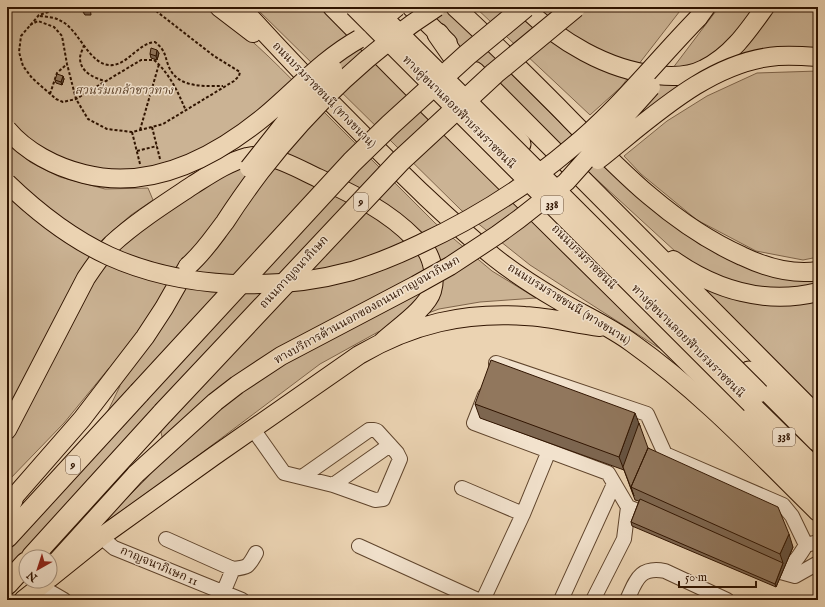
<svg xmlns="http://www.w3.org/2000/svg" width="825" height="607" font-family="'IM FELL English','Noto Serif Thai',serif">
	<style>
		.green { fill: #cbb394; stroke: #7e644a }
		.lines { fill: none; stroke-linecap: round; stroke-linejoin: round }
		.minor-casing { stroke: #5f442c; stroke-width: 16 }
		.major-casing { stroke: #301400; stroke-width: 20 }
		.highway-casing { stroke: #301400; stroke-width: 23 }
		.path { stroke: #301400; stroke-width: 2; stroke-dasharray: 3 2; stroke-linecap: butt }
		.minor { stroke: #f2e2cd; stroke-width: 14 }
		.major { stroke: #ebd3b2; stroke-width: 18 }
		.highway { stroke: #ebd3b2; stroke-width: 21 }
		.major-bridge-casing { stroke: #301400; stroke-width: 20; stroke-linecap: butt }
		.highway-bridge-casing { stroke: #301400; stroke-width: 23; stroke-linecap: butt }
		.major-bridge { stroke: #ebd3b2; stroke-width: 18 }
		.highway-bridge { stroke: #ebd3b2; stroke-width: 21 }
		.wall { fill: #7d6650; stroke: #301400 }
		.shaded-wall { fill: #665341; stroke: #301400 }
		.building { fill: #91775d; stroke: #301400 }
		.labels { text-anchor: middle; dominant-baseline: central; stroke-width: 3; stroke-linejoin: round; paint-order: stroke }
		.shield { fill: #f2e2cd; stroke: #6a523e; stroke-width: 1 }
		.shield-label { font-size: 11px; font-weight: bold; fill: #301400 }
		.park-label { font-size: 12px; font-style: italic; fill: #5e442c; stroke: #f2e2cd }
		.street-label { font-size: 12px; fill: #301400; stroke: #f2e2cd }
	</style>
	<rect width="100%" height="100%" fill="#ebd3b2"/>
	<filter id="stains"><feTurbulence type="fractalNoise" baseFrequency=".005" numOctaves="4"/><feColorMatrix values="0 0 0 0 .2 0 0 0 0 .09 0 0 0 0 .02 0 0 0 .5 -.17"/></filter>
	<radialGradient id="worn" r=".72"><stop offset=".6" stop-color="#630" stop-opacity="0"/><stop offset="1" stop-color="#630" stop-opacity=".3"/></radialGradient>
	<path class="green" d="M14 7H207C243 30 273 60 303 91L200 155 118 174 54 158 34 144 7 118V13Z
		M255 7H329L693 370 530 265 461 210Z
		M420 7H444L604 167 699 244 765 273 818 276V287L753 291 710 276 676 252 546 133Z
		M475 7H683L621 87 590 115Z
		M719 7H818V50H777L629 126Z
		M818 71V257L803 260 756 251 697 220 641 174 624 156 667 121 707 96 757 73Z
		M313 101 435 223 492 271 536 298 480 302 439 309 378 332 320 364 171 476 96 529 146 479 166 456 156 408 7 570V547L105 417 120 386 109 368 64 423 7 482V445L71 316 115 246 233 168Z
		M7 141 30 162 60 177 105 189 148 188 153 200 131 215 102 240 70 291 7 413Z
		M696 284C738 299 773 314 818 299V408Z"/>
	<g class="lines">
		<g class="minor-casing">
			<path id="minor" d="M496 364V363L647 414 665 454 783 505 792 516 806 545
				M485 395 474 423 608 473 628 507 653 517
				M253 429 284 473 333 485 375 500 383 499 400 459 397 453 377 431 374 430H369L302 477
				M333 485 390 445
				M462 488 523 514
				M101 537 114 548 242 600
				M166 539 233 569
				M359 546 478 600
				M765 566 777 571 795 576 818 563
				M777 571C795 564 796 561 806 545L818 542
				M40 586 64 600
				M223 593 233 569C249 567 248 567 256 553
				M483 600 523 514 546 458
				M561 600 614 484
				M593 600 624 539 628 507
				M627 600C636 581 639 566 665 571L727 600"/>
		</g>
		<g class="major-casing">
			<path id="major" d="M219 7 253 33
				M241 7C280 50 320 92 361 133 404 176 447 219 494 257 514 273 536 287 558 300 583 315 609 326 632 343 701 392 758 453 818 512
				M332 7 424 100
				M411 7 448 43
				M455 7C490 39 524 73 557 106 613 163 668 223 742 256 765 267 792 275 818 271
				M524 7C559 41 607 70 656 75 673 77 689 77 704 69 731 56 748 31 765 7
				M698 18 706 7
				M475 71 818 416
				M673 260C716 290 766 305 818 292
				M751 404 818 470
				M7 430 86 278C94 266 102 254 112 244 136 222 166 203 193 185 209 175 228 162 247 157 252 156 260 155 265 156 284 160 301 170 318 178 353 194 388 211 415 239 419 242 423 246 426 250 433 261 436 278 432 291 427 308 396 329 382 342
				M7 505 82 419 145 337 164 308 188 266
				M57 561 136 474
				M50 578 101 537 214 456 359 355C412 324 464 312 525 316 550 317 575 324 600 327
				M23 600 47 581"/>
		</g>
		<g class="highway-casing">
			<path id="highway" d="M438 34 463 70 520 144
				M424 100 818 489
				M749 372 818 441
				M7 509 12 500
				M7 537 139 393
				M32 557 163 413
				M7 584 26 563"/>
		</g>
		<path class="path" d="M83 7 58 9 39 15 21 36 19 52 23 66 32 78 56 99 63 102 76 99 141 60H154C170 74 178 92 186 111
			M40 16C47 17 55 17 61 21 79 29 90 68 113 65 129 63 139 43 155 42 168 52 164 59 171 71 181 88 206 86 223 86
			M30 25 38 21 54 27 62 36 67 64 76 99 88 119 107 129 132 132 163 124 234 81 239 76 240 72 214 56 151 7
			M84 45C83 49 80 54 80 58 80 72 94 78 105 81
			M50 94 57 73 67 64
			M152 127 160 159
			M140 130 159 64
			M132 132 140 164
			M137 151 157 146"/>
		<use href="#minor" class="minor"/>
		<use href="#major" class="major"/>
		<use href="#highway" class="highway"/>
		<g class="major-bridge-casing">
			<path id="major-bridge" d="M354 7 751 404
				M373 7 760 393
				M375 25 397 7
				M7 129C26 152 56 167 84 174 151 191 215 157 265 116 296 90 323 59 359 39
				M598 160C650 119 709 61 778 56 792 55 805 56 818 57
				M249 168 298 106 333 69
				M7 183C37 212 70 238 109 256 182 289 275 292 352 271 375 264 397 255 420 244 474 219 525 187 570 149 618 110 655 62 698 18
				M188 266C204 252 212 239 225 222 236 205 248 188 260 172 309 109 370 50 437 7
				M136 474 215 402 237 385 281 356 416 285 450 266 497 235 519 219 566 182 651 87"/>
		</g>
		<g class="highway-bridge-casing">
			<path id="highway-bridge" d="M139 393 352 162 390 125 467 55 525 7
				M163 413 400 161 495 73 575 7"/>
		</g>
		<use href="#major-bridge" class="major-bridge"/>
		<use href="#highway-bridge" class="highway-bridge"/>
	</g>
	<path class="wall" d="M83 7H90L91 15H85L83 12Z
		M159 53 157 60 151 58 150 54Z
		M63 76 64 79 62 85 56 83 55 80Z
		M475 404 648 448 793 547 776 587 632 526 631 522 639 501 635 500 624 470 480 418Z"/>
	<path class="shaded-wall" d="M157 50 159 53 157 60 156 56Z
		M63 76 64 79 62 85 61 82Z
		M635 413 640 426 624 470 619 457Z
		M789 534 793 547 776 587 775 584 783 563 780 554Z"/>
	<path class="building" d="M83 7H89L90 11 83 12Z
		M151 48 157 50 156 56 150 54Z
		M57 74 63 76 61 82 55 80Z
		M491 360 635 413 619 457 475 404Z
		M639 423 648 448 631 487 634 496 623 467Z
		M648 448 778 507 789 534 780 554 631 487Z
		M640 499 783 563 775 584 631 522Z"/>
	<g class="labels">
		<g class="shield">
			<rect x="354" y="193" width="14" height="18" rx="3"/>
			<rect x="541" y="196" width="22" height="18" rx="3"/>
			<rect x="773" y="428" width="22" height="18" rx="3"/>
			<rect x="66" y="456" width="14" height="18" rx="3"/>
		</g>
		<g class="shield-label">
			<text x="361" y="202">9</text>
			<text x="552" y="205">338</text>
			<text x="784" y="437">338</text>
			<text x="73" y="465">9</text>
		</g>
		<g class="park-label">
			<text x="124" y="90">สวนร่มเกล้าชาวทาง</text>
		</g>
		<g class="street-label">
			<text transform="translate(324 95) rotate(46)">ถนนบรมราชชนนี (ทางขนาน)</text>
			<text transform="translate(459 112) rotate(45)">ทางคู่ขนานลอยฟ้าบรมราชชนนี</text>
			<text transform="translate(584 257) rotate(45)">ถนนบรมราชชนนี</text>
			<text transform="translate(294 272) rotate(-47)">ถนนกาญจนาภิเษก</text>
			<text transform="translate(569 304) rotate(32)">ถนนบรมราชชนนี (ทางขนาน)</text>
			<text transform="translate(367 310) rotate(-29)">ทางบริการด้านนอกของถนนกาญจนาภิเษก</text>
			<text transform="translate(688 341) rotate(45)">ทางคู่ขนานลอยฟ้าบรมราชชนนี</text>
			<text transform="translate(159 566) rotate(23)">กาญจนาภิเษก 11</text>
		</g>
	</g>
	<rect width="825" height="607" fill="none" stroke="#ebd3b2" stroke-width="24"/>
	<rect x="8" y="8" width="809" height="591" fill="none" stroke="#301400" stroke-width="2"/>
	<rect x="12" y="12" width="801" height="583" fill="none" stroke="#301400"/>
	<g transform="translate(38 569) rotate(219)"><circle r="19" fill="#f2e2cd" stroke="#a4907b"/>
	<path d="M0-3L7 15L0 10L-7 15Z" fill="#8f2418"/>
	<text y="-6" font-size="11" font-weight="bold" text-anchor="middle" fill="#301400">N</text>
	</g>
	<path d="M679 581v6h77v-6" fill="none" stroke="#301400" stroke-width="2"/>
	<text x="685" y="581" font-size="12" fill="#301400" stroke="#f2e2cd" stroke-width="3" paint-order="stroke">50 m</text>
	<rect width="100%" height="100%" filter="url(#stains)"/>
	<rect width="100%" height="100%" fill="url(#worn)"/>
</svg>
